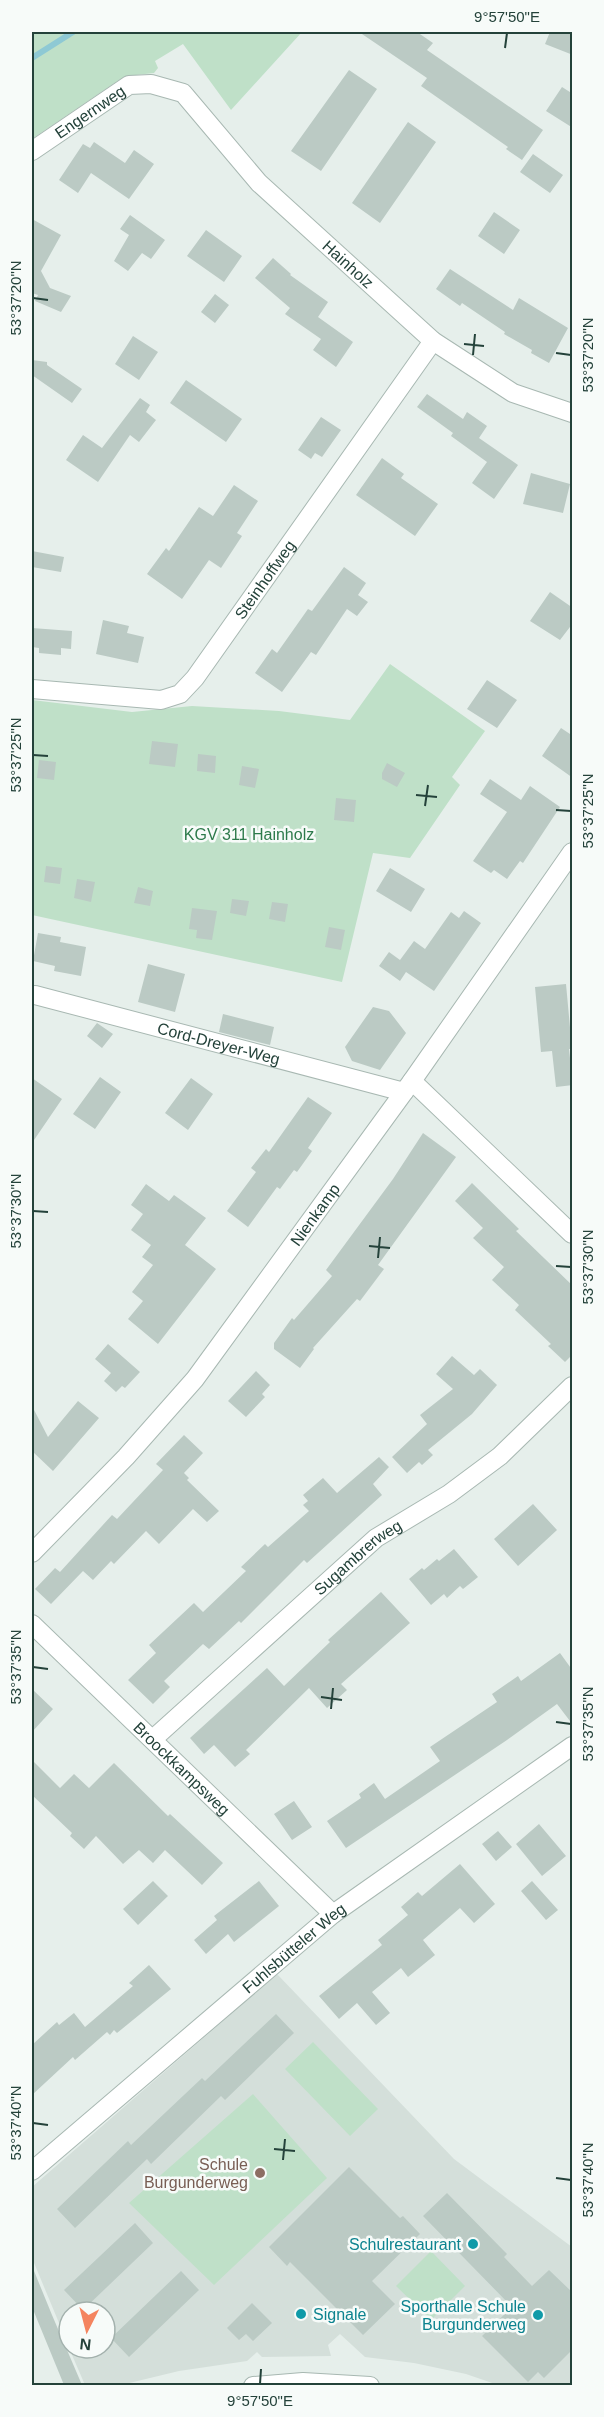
<svg xmlns="http://www.w3.org/2000/svg" width="604" height="2417" font-family="Arial,sans-serif">
	<style>
		.built { fill: #d4dfda }
		.green { fill: #bfe0c8 }
		.lines { fill: none; stroke-linecap: round; stroke-linejoin: round }
		.stream { stroke: #8ec9d4; stroke-width: 6 }
		.building { fill: #bbcac4 }
		.street-casing { stroke: #a8b8b2; stroke-width: 20 }
		.street { stroke: #fff; stroke-width: 18 }
		.ticks { fill: none; stroke: #24423a; stroke-width: 2 }
		.education-dot { fill: #8d6e63; stroke: #f7fbf9; stroke-width: 2 }
		.culture-dot { fill: #0f9aa8; stroke: #f7fbf9; stroke-width: 2 }
		.labels { text-anchor: middle; dominant-baseline: central; stroke-width: 5; stroke-linejoin: round; paint-order: stroke }
		.street-label { font-size: 16px; fill: #24423a; stroke: #f7fbf9 }
		.park-label { font-size: 16px; fill: #2d7a4b; stroke: #f7fbf9 }
		.education-label { font-size: 16px; fill: #785e54; stroke: #f7fbf9; text-anchor: end }
		.culture-label { font-size: 16px; fill: #0d838f; stroke: #f7fbf9; text-anchor: end }
		.neatline { fill: none; stroke: #24423a; stroke-width: 2 }
		.ticks-label { font-size: 15px; text-anchor: middle; fill: #24423a }
	</style>
	<rect width="100%" height="100%" fill="#e6efeb"/>
	<path class="built" d="M277 1974 454 2159 572 2247V2385H498L466 2374 414 2363 365 2357 340 2334 328 2345 331 2356 262 2357 257 2352 247 2361 179 2371 121 2385H85L69 2348H105V2312H69V2347L32 2258V2187Z"/>
	<path class="green" d="M32 32H302L231 110 183 44 155 61 158 68 154 73 136 75 119 80 32 139Z
		M390 664 485 731 452 777 460 785 410 858 373 853 342 982 32 915V700L132 712 192 706 279 711 350 720Z
		M313 2042 378 2109 350 2136 285 2069Z
		M253 2094 327 2178 214 2285 129 2203Z
		M431 2251 465 2286 431 2320 396 2286Z"/>
	<g class="lines">
		<path class="stream" d="M32 58 73 32"/>
	</g>
	<path class="building" d="M359 32H417L433 43 427 50 543 130 522 160 506 149 508 147 421 86 427 78Z
		M550 32H573V55L545 44Z
		M349 70 377 89 321 171 291 151Z
		M562 87 573 94V128L546 111Z
		M408 122 436 142 380 223 352 203Z
		M94 142 125 163 134 150 154 164 129 199 91 173 78 193 59 180 83 144 90 148Z
		M533 154 563 175 550 193 520 172Z
		M494 212 520 230 504 254 478 236Z
		M130 215 165 240 151 259 142 253 128 271 114 261 129 235 120 229Z
		M32 219 61 235 41 271 50 288 71 296 61 312 35 301 38 295 32 293Z
		M206 230 242 256 224 282 187 256Z
		M273 258 291 274 290 275 328 302 318 317 353 342 336 367 313 350 321 339 285 314 290 308 255 278Z
		M450 269 513 310 519 298 568 328 549 363 531 353 532 350 504 334 505 332 462 303 460 306 436 289Z
		M215 294 229 305 215 323 201 312Z
		M133 336 158 352 139 380 115 364Z
		M32 360 47 362V365L82 389 72 403 32 375Z
		M186 380 242 419 226 442 170 403Z
		M427 394 463 419 467 412 487 426 479 438 518 465 494 499 472 483 487 462 451 436 453 433 417 407Z
		M140 398 150 405 146 412 156 420 139 442 130 435 98 482 66 460 83 435 102 448Z
		M321 417 341 430 322 457 315 453 311 459 298 450Z
		M382 458 404 474 401 478 438 504 415 536 356 495Z
		M531 473 570 484 563 513 523 504Z
		M234 485 258 501 237 533 242 536 221 568 209 560 182 599 147 574 166 548 169 551 199 507 213 516Z
		M32 551 64 557 61 572 32 567Z
		M344 567 366 583 358 595 368 602 357 616 347 609 316 655 311 652 282 692 255 673 272 649 277 653 308 609 312 611Z
		M550 592 573 608V623L560 640 530 621Z
		M103 620 129 626 127 633 144 637 138 663 96 654Z
		M32 628 72 631 71 649 61 648V655L39 653V648L32 647Z
		M487 680 517 700 497 728 467 709Z
		M561 728 573 736V778L542 756Z
		M152 741 178 744 175 767 149 764Z
		M198 754 216 756 215 773 197 771Z
		M39 760 56 762 54 780 37 778Z
		M387 763 405 773 397 787 382 779V773Z
		M242 766 259 769 255 788 239 785Z
		M490 779 521 800 530 786 560 807 523 863 520 861 507 879 494 870 491 873 473 861 507 812 480 794Z
		M336 798 356 800 354 822 334 820Z
		M46 866 62 868 60 884 44 882Z
		M390 868 425 889 411 912 376 891Z
		M77 879 95 882 91 902 74 898Z
		M138 887 153 891 150 906 134 903Z
		M232 899 249 901 246 916 230 913Z
		M272 902 288 904 285 922 269 919Z
		M192 908 217 911 212 940 196 938 197 930 189 929Z
		M464 911 481 923 434 991 406 972 400 981 379 966 389 952 400 960 414 941 425 949 451 912 459 918Z
		M329 927 345 930 341 950 325 947Z
		M38 933 61 937 60 942 86 947 81 976 54 971 55 966 33 961Z
		M148 964 185 974 175 1012 138 1002Z
		M566 984 572 1049H569L573 1085 556 1087 552 1051 541 1052 535 987Z
		M373 1007 389 1011 406 1033 380 1070 352 1061 345 1047Z
		M223 1014 274 1027 270 1045 219 1032Z
		M97 1023 113 1034 102 1048 87 1036Z
		M100 1077 121 1092 95 1129 73 1114Z
		M32 1078 62 1099 32 1143Z
		M191 1078 213 1094 188 1130 165 1113Z
		M308 1097 332 1113 308 1148 312 1151 297 1172 294 1170 280 1189 277 1187 248 1227 227 1211 256 1172 251 1168 266 1149 269 1152Z
		M423 1133 456 1157 378 1265 384 1269 360 1301 357 1299 313 1348 314 1349 300 1368 274 1349V1343L292 1318 294 1320 332 1276 326 1270 393 1179Z
		M472 1183 519 1229 516 1231 573 1286V1354L565 1362 548 1346 551 1344 515 1310 519 1305 492 1280 504 1267 473 1238 483 1228 455 1201Z
		M146 1184 169 1201 174 1195 206 1218 185 1245 216 1269 158 1344 128 1319 143 1301 132 1292 153 1265 142 1257 151 1245 131 1230 143 1214 131 1205Z
		M108 1344 140 1372 125 1388 122 1386 116 1392 104 1381 111 1373 95 1359Z
		M452 1356 474 1375 480 1369 497 1385 472 1414 428 1450 433 1455 422 1465 419 1462 407 1473 392 1457 427 1424 420 1415 453 1389 436 1374Z
		M256 1371 270 1385 262 1394 265 1397 246 1417 228 1401Z
		M78 1401 99 1418 53 1471 32 1451V1406L48 1437Z
		M184 1435 203 1453 184 1473 189 1478 187 1480 219 1511 207 1522 193 1509 159 1544 146 1531 114 1564 111 1561 93 1580 83 1571 51 1604 35 1589 55 1568 60 1572 112 1515 117 1519 163 1470 156 1464Z
		M379 1457 389 1467 373 1484 382 1495 307 1563 304 1560 241 1623 239 1621 209 1649 203 1644 164 1681 170 1687 153 1704 128 1680 156 1653 149 1645 194 1603 203 1612 246 1571 241 1567 265 1544 268 1547 309 1511 303 1505 308 1501 303 1495 323 1478 337 1493Z
		M533 1504 557 1530 518 1566 494 1539Z
		M454 1549 478 1577 463 1589 460 1586 447 1598 444 1594 431 1605 409 1579 422 1568 424 1570 437 1559 439 1561Z
		M381 1592 410 1623 341 1684 347 1690 327 1708 309 1688 246 1750 250 1754 235 1767 214 1745 204 1754 190 1738 267 1668 284 1686 330 1642 328 1640Z
		M560 1653 573 1671V1725L557 1704 507 1740 346 1848 327 1821 361 1798 359 1794 374 1783 385 1799 440 1761 430 1747 497 1702 492 1694 518 1676 521 1681Z
		M32 1689 53 1709 32 1732Z
		M32 1760 60 1788 74 1774 89 1788 114 1763 168 1816 170 1814 223 1863 202 1885 165 1850 153 1863 139 1850 123 1864 96 1836 84 1849 70 1836 72 1833 32 1795Z
		M294 1801 312 1827 292 1840 274 1814Z
		M539 1824 566 1856 542 1876 516 1844Z
		M498 1831 512 1847 496 1861 482 1844Z
		M460 1864 495 1904 474 1923 460 1908 423 1940 435 1955 408 1977 401 1968 372 1992 390 2013 376 2025 357 2003 339 2019 319 1996 382 1945 378 1940 408 1915 401 1907 418 1892 422 1896Z
		M153 1881 168 1896 138 1925 123 1909Z
		M259 1881 279 1906 234 1942 228 1934 206 1954 194 1940 217 1920 214 1916Z
		M532 1881 558 1910 546 1920 521 1891Z
		M149 1965 171 1989 117 2033 114 2030 110 2035 107 2032 75 2060 73 2057 32 2095V2045L57 2022 59 2025 74 2013 85 2027 133 1986 129 1983Z
		M276 2014 294 2033 225 2100 221 2096 151 2164 147 2159 75 2228 57 2209 128 2141 131 2145 202 2078 205 2081Z
		M349 2167 400 2218 403 2216 420 2234 372 2281 395 2304 363 2335 290 2262 287 2266 269 2247Z
		M447 2193 507 2254 504 2257 532 2286 549 2270 573 2293V2349L544 2378 538 2372 528 2382 482 2336 512 2307 423 2216Z
		M135 2223 153 2243 83 2310 64 2290Z
		M32 2266 52 2315 82 2385H64L32 2307Z
		M181 2271 199 2290 129 2357 111 2338Z
		M252 2303 272 2323 253 2341 246 2334 239 2340 227 2328Z"/>
	<g class="lines">
		<g class="street-casing">
			<g id="street">
				<path id="s1" d="M32 151 129 85 151 84 183 93 259 183 433 341 513 393 572 413"/>
				<path id="s2" d="M32 689 161 700 180 694 195 678 433 341"/>
				<path id="s3" d="M35 995 404 1092"/>
				<path d="M412 1081 572 1234"/>
				<path id="s4" d="M32 1553 126 1457 195 1379 412 1081 572 852"/>
				<path id="s5" d="M32 1624 333 1914"/>
				<path id="s6" d="M153 1739 376 1538 449 1494 500 1456 572 1386"/>
				<path id="s7" d="M32 2171 333 1914 572 1746"/>
				<path d="M253 2386 303 2382 370 2386"/>
			</g>
		</g>
		<use href="#street" class="street"/>
	</g>
	<path class="ticks" d="M505 48 507 33M33 298 48 300M464 344 484 346M556 353 571 355M473 355 475 334M33 755 48 756M416 795 437 797M425 806 428 785M556 810 571 811M33 1211 48 1212M369 1246 390 1248M378 1258 380 1237M556 1266 571 1267M33 1667 48 1669M321 1697 342 1700M331 1709 333 1688M556 1722 571 1724M33 2123 48 2125M274 2149 295 2151M283 2160 285 2139M556 2178 571 2180M260 2384 261 2369"/>
	<circle class="education-dot" cx="260" cy="2173" r="6"/>
	<g class="culture-dot">
		<circle cx="473" cy="2244" r="6"/>
		<circle cx="301" cy="2314" r="6"/>
		<circle cx="538" cy="2315" r="6"/>
	</g>
	<g class="labels">
		<g class="street-label">
			<text stroke="none"><textPath href="#s1" startOffset="70">Engernweg</textPath></text>
			<text stroke="none"><textPath href="#s1" startOffset="411">Hainholz</textPath></text>
			<text stroke="none"><textPath href="#s2" startOffset="292">Steinhoffweg</textPath></text>
			<text stroke="none"><textPath href="#s3" startOffset="190">Cord-Dreyer-Weg</textPath></text>
			<text stroke="none"><textPath href="#s4" startOffset="442">Nienkamp</textPath></text>
			<text stroke="none"><textPath href="#s6" startOffset="274">Sugambrerweg</textPath></text>
			<text stroke="none"><textPath href="#s5" startOffset="208">Broockkampsweg</textPath></text>
			<text stroke="none"><textPath href="#s7" startOffset="344">Fuhlsbütteler Weg</textPath></text>
		</g>
		<g class="park-label">
			<text x="249" y="834">KGV 311 Hainholz</text>
		</g>
		<g class="education-label">
			<text x="248" y="2164">Schule<tspan x="248" dy="18">Burgunderweg</tspan></text>
		</g>
		<g class="culture-label">
			<text x="461" y="2244">Schulrestaurant</text>
			<text x="526" y="2306">Sporthalle Schule<tspan x="526" dy="18">Burgunderweg</tspan></text>
			<text x="313" y="2314" text-anchor="start">Signale</text>
		</g>
	</g>
	<rect width="604" height="2417" fill="none" stroke="#f7fbf9" stroke-width="66"/>
	<g transform="translate(87 2330) rotate(186)"><circle r="28" fill="#f7fbf9" stroke="#a3b1ad" stroke-width="1.5"/>
	<path d="M0-4.5L10 22L0 15L-10 22Z" fill="#f4845f"/>
	<text y="-9" font-size="16" font-weight="bold" text-anchor="middle" fill="#24423a">N</text>
	</g>
	<rect x="33" y="33" width="538" height="2351" class="neatline"/>
	<g class="ticks-label">
		<text x="507" y="22">9°57'50"E</text>
		<text transform="translate(16 298) rotate(-90)" y="5">53°37'20"N</text>
		<text transform="translate(588 355) rotate(-90)" y="5">53°37'20"N</text>
		<text transform="translate(16 755) rotate(-90)" y="5">53°37'25"N</text>
		<text transform="translate(588 811) rotate(-90)" y="5">53°37'25"N</text>
		<text transform="translate(16 1211) rotate(-90)" y="5">53°37'30"N</text>
		<text transform="translate(588 1267) rotate(-90)" y="5">53°37'30"N</text>
		<text transform="translate(16 1667) rotate(-90)" y="5">53°37'35"N</text>
		<text transform="translate(588 1724) rotate(-90)" y="5">53°37'35"N</text>
		<text transform="translate(16 2123) rotate(-90)" y="5">53°37'40"N</text>
		<text transform="translate(588 2180) rotate(-90)" y="5">53°37'40"N</text>
		<text x="260" y="2406">9°57'50"E</text>
	</g>
</svg>
